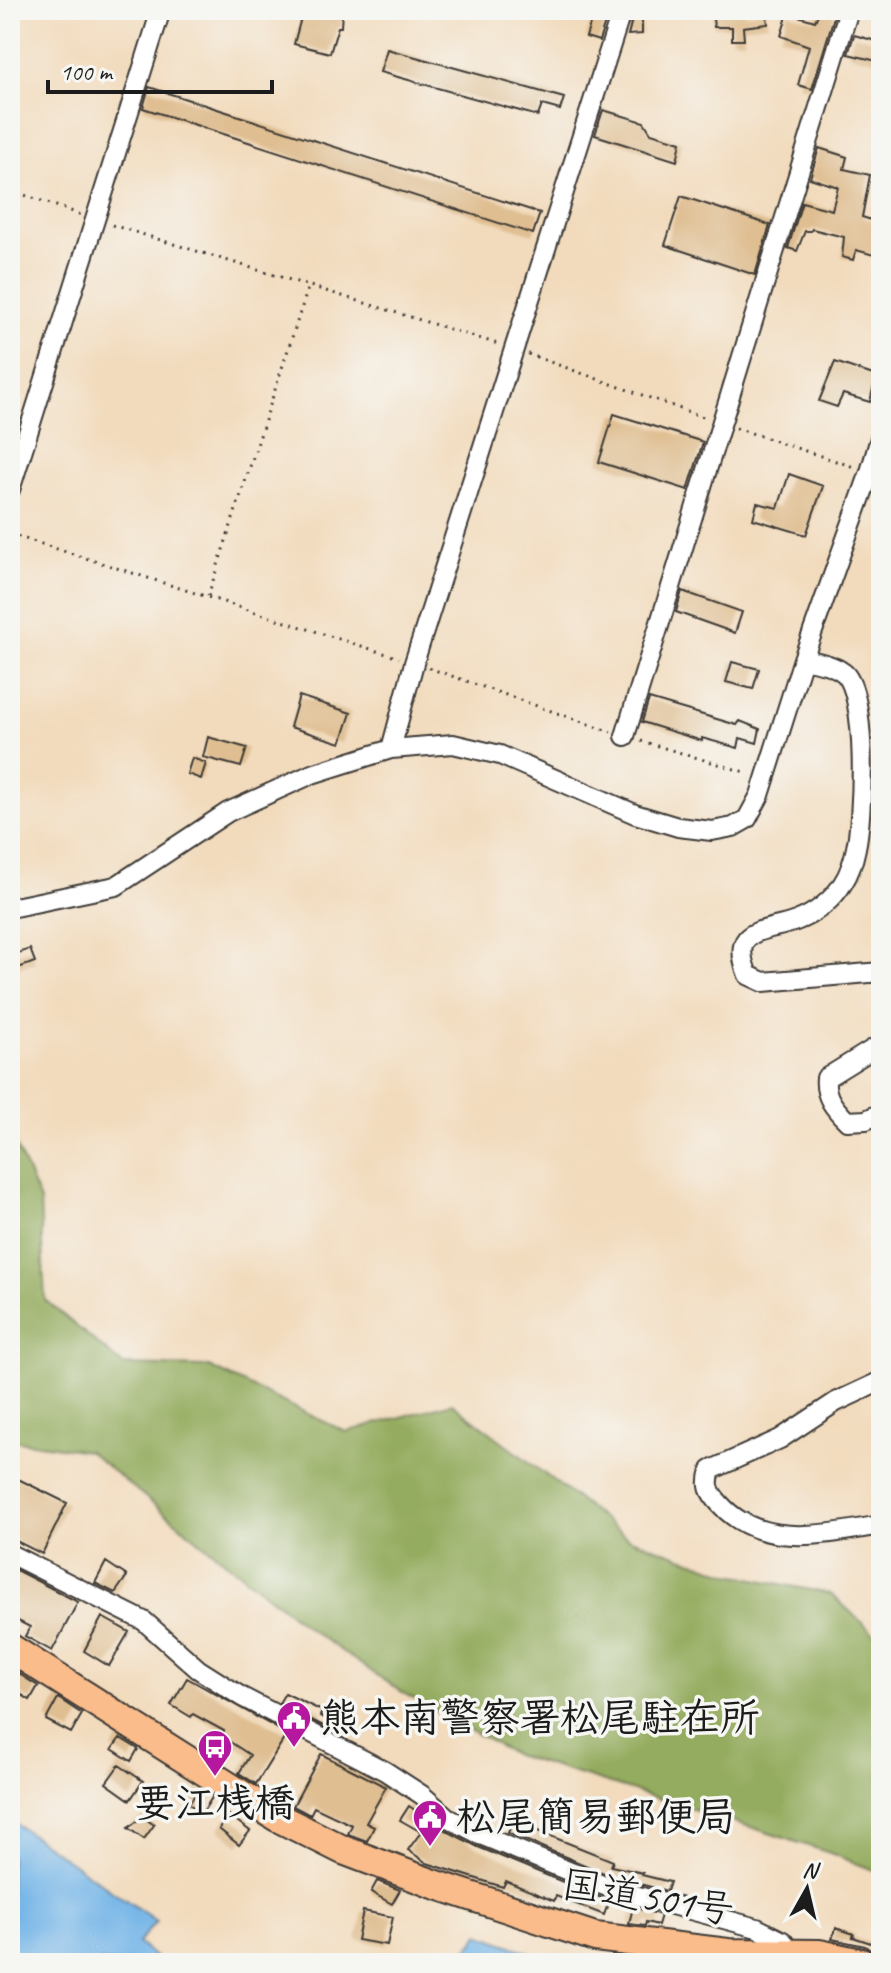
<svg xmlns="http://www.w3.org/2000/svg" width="891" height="1973" font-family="Caveat,'Klee One',sans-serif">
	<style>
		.forest { fill: #94ac5e; stroke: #58643d; stroke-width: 2 }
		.water { fill: #72b4e7; stroke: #476882; stroke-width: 2 }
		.building { fill: #dfbe91 }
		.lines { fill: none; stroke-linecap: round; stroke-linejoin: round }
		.minor-casing { stroke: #3c3934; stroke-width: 22 }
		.trunk-casing { stroke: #3c3934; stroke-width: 32 }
		.path { stroke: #3c3934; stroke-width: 3; stroke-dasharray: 2 6; stroke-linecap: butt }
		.minor { stroke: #fff; stroke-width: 18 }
		.trunk { stroke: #fabc8b; stroke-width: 28 }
		.labels { text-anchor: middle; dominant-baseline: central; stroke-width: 7; stroke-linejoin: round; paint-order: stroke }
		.poi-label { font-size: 40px; font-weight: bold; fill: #1c1c1c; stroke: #f6f6f2; text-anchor: start }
		.street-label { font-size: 40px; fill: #1c1c1c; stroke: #f6f6f2 }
	</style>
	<rect width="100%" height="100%" fill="#f6f6f2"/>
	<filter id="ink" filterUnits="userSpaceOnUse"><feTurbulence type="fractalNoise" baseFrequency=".0125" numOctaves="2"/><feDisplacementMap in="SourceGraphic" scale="16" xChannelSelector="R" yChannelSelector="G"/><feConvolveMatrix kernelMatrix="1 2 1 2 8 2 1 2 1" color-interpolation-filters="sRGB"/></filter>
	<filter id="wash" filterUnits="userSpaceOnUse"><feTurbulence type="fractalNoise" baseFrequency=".006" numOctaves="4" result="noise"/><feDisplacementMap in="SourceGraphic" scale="32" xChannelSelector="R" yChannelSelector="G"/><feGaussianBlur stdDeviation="1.8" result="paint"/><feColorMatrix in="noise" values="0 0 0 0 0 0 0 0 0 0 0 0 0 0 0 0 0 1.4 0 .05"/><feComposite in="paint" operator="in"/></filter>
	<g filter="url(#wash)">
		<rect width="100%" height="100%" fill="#f2dbbd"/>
		<path class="forest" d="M14 1141 40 1201 45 1300 123 1365 209 1367 346 1432 452 1403 628 1538 730 1574 831 1594 881 1640V1873L830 1853 729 1820 515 1755 400 1691 309 1629 88 1451 10 1440V1143Z"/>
		<path class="water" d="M10 1820 156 1921 138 1943 162 1963H10Z
			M479 1934 558 1963H451L474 1943Z"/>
		<g id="blocks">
			<path class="building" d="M303 10 342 12 341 27H338L330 53 294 44Z
				M766 10 768 24 743 27 744 40H732V27H714L712 11H744V14Z
				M820 10H836L812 89 798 85 809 46 781 36 788 13 815 21Z
				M593 15 606 19 599 41 586 37Z
				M633 16 642 18V34L628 35Z
				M854 35 876 41 875 45 881 47V62L848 54Z
				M387 49 564 98 560 110 542 105 538 116 380 72Z
				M149 87 540 213 533 234 143 108Z
				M603 110 644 122 651 133 681 142 677 161 595 135Z
				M819 148 847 157 844 169 870 175 862 217 881 223V257L856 250 853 260 842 257 844 237 812 229 811 231H805L797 251 788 248 802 202 832 210 838 187 810 178Z
				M681 196 770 225 755 275 665 245Z
				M835 362 876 376 870 402 843 394 837 407 819 401Z
				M614 414 703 442 688 490 599 462Z
				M789 474 823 486 806 535 753 519 757 503 778 508Z
				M682 591 742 612 735 633 676 612Z
				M732 662 759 669 753 689 726 682Z
				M299 696 351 713 341 743 290 727Z
				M649 699 737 725 740 721 760 729 757 743 740 738 738 748 702 738V741L642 722Z
				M208 737 247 748 241 767 203 757Z
				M192 758 206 763 201 779 187 774Z
				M30 949 35 962 10 971V956Z
				M10 1475 67 1503 42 1554 10 1538Z
				M106 1562 127 1576 115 1593 95 1583Z
				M10 1567 78 1602 52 1651 25 1636 30 1627 10 1617Z
				M102 1617 129 1632 109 1666 84 1651Z
				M16 1672 38 1686 30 1700 17 1692 10 1700V1680Z
				M187 1678 287 1734 256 1784 239 1773 250 1755 221 1736 224 1731 193 1714 191 1717 171 1705Z
				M285 1693 322 1711 320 1716 337 1725 333 1731 279 1703Z
				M58 1698 82 1714 71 1733 46 1720Z
				M120 1738 138 1749 131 1761 112 1749Z
				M321 1754 386 1787 366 1823 374 1827 367 1841 348 1834 352 1825 314 1807 310 1815 293 1806Z
				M119 1765 143 1781 130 1800 106 1783Z
				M199 1788 213 1796 202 1813 189 1804Z
				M409 1806 443 1829 478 1847 609 1901 604 1915 556 1896 554 1901 506 1881 503 1887 427 1863 408 1850 421 1832 400 1820Z
				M229 1815 250 1831 239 1845 219 1829Z
				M143 1817 154 1825 144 1839 128 1828Z
				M513 1821 613 1861 611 1866 643 1873 642 1875 670 1882 667 1891 616 1878 508 1833Z
				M377 1881 400 1890 392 1904 371 1892Z
				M633 1907 661 1915 658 1925 646 1922 645 1926 629 1924Z
				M363 1911 393 1917 387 1945 357 1940Z
				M836 1928 854 1934 853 1937 877 1945 874 1953 865 1946 832 1939Z"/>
		</g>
	</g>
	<g filter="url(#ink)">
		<use href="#blocks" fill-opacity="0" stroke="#3c3934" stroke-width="2"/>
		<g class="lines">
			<g class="minor-casing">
				<path id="minor" d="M10 490 161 10
					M803 659C817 662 833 664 844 673 868 694 863 816 856 848 854 858 849 874 843 883 833 900 815 914 796 921 764 933 728 926 748 975L763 982 881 972
					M625 736 848 13 851 10
					M391 749 414 663 622 10
					M10 908 116 886 228 812 312 774 391 749 453 744 500 755 635 814 678 827 712 831 733 827 747 819 760 795 803 659 870 472 881 435
					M881 1044 826 1078C824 1097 835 1109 847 1121L866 1120 881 1113
					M881 1381 836 1402 780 1439 711 1470C706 1486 709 1492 720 1504 761 1550 827 1534 881 1525
					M10 1554 144 1621 198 1669 242 1697 385 1771 422 1795 448 1818 483 1836 612 1889 757 1928 783 1941 790 1952"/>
			</g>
			<g class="trunk-casing">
				<path id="trunk" d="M10 1648 277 1817 343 1850 431 1883 595 1937 728 1953 819 1954 861 1963"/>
			</g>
			<path class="path" d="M10 190 82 215
				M112 225 498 344
				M528 354 706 418
				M736 428 854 467
				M10 534 399 658
				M208 596 309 285
				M429 668 611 732
				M641 741 748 773"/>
			<use href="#minor" class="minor"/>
			<use href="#trunk" class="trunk"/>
		</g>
	</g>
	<defs>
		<g id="civic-pin" transform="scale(1.8)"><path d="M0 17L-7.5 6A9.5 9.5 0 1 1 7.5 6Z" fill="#b5179e" stroke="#f6f6f2"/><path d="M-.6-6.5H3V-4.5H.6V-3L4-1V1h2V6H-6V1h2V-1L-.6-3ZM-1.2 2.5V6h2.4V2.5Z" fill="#fff"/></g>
		<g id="bus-pin" transform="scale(1.8)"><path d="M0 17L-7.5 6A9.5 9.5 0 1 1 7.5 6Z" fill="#b5179e" stroke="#f6f6f2"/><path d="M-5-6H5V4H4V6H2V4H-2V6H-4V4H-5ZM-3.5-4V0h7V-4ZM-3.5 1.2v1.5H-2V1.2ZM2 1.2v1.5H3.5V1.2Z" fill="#fff"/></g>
	</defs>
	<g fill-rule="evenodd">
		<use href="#civic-pin" x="294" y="1718"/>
		<use href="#bus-pin" x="215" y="1747"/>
		<use href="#civic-pin" x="430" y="1817"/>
	</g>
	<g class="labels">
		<g class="poi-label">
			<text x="320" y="1718">熊本南警察署松尾駐在所</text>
			<text x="215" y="1803" text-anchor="middle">要江桟橋</text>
			<text x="456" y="1817">松尾簡易郵便局</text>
		</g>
		<g class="street-label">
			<text transform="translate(648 1897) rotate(9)">国道501号</text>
		</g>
	</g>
	<rect width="891" height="1973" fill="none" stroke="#f6f6f2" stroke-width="40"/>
	<g transform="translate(807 1889) rotate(8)" stroke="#f6f6f2" stroke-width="6" paint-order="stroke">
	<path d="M0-6L14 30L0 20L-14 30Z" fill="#1c1c1c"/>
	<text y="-12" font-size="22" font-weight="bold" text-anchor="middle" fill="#1c1c1c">N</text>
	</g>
	<path d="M48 80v12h224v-12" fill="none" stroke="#1c1c1c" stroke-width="4"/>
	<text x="60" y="80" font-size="24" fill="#1c1c1c" stroke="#f6f6f2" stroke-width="6" paint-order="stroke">100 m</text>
</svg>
